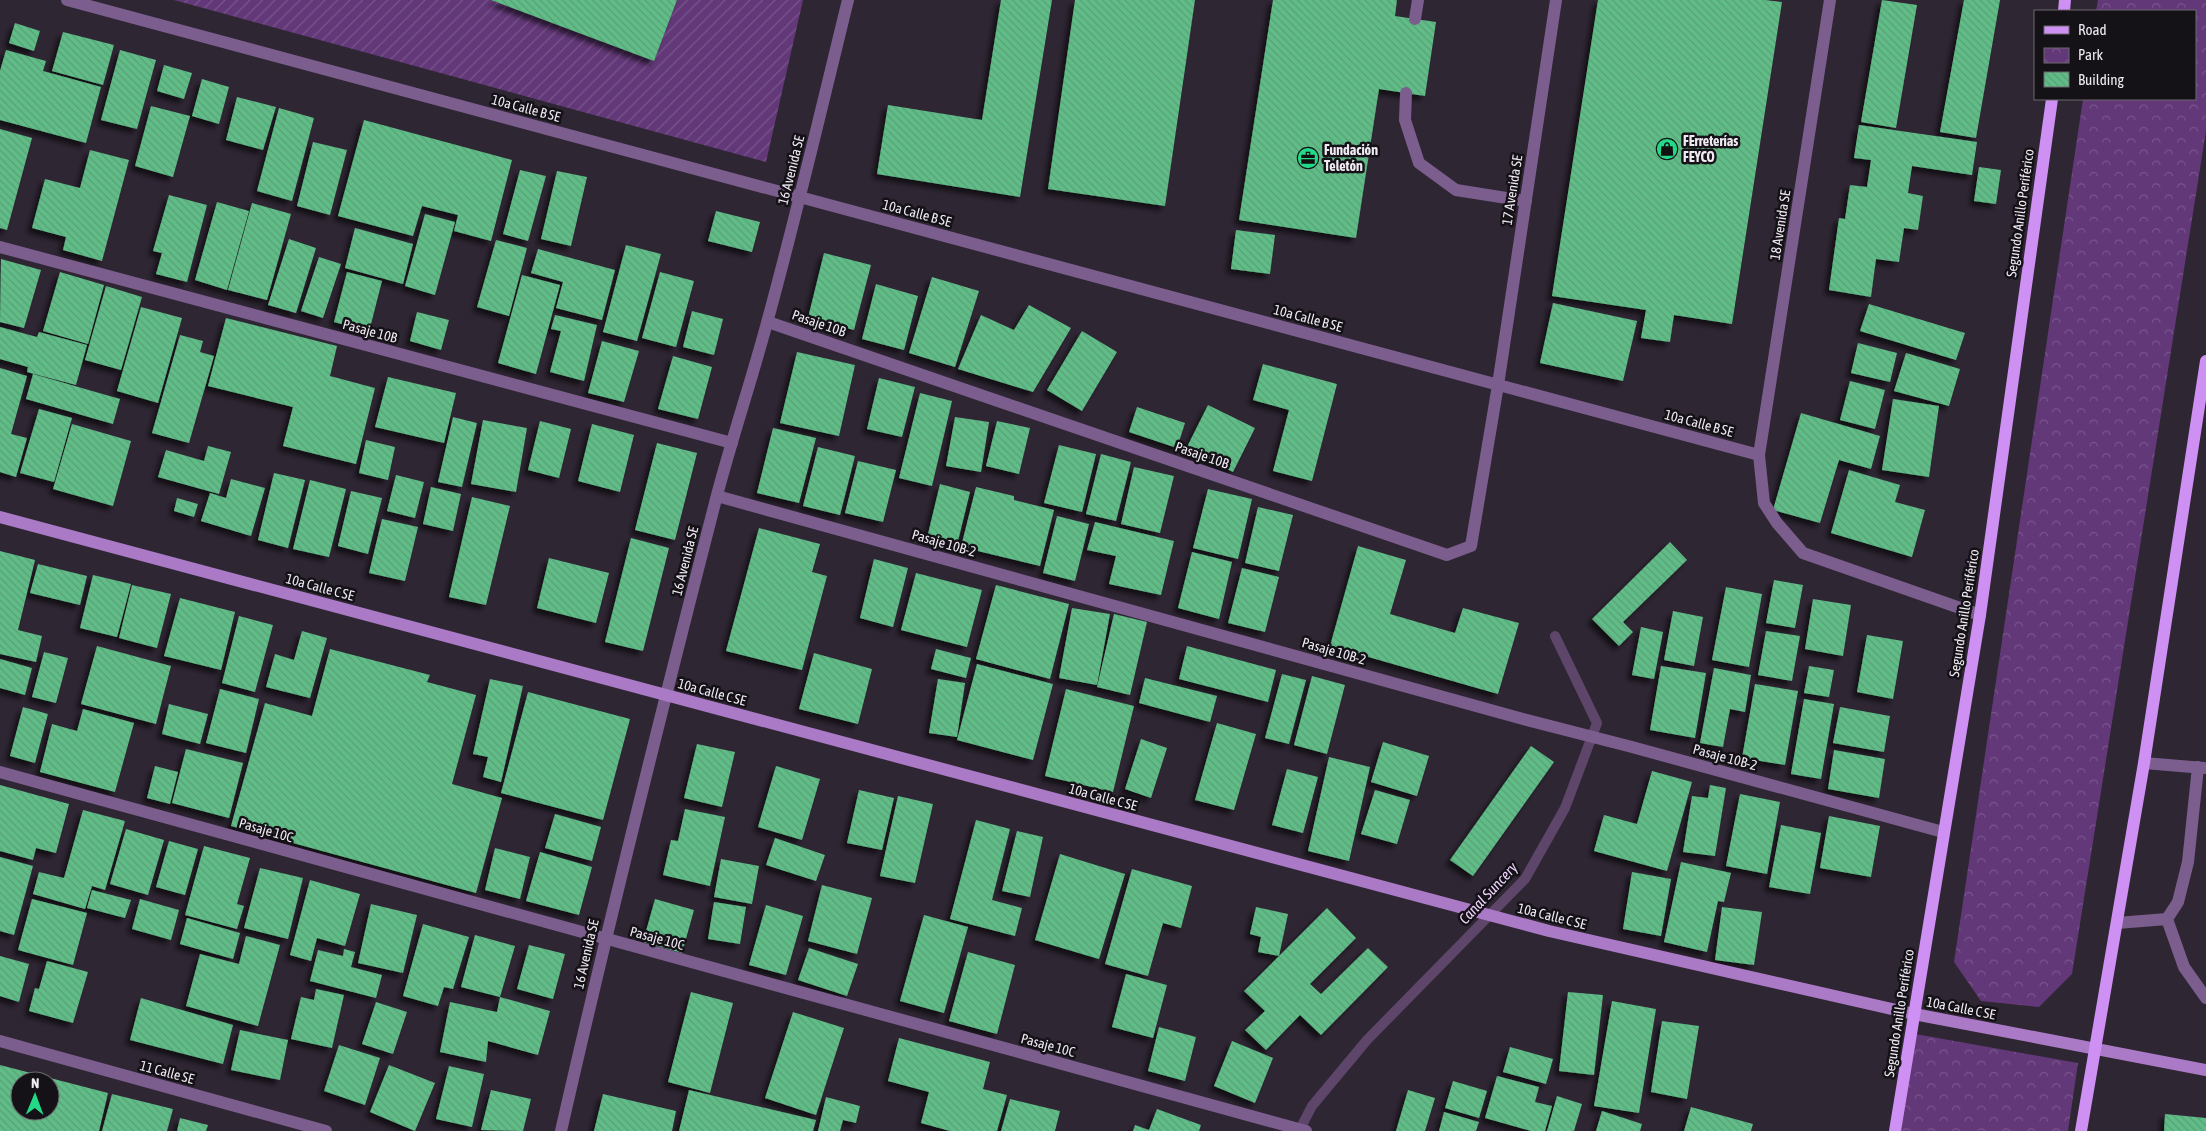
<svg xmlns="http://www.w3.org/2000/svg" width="2206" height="1131" font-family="'Asap Condensed',sans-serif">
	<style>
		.park { fill: url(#park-crowns) }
		.garden { fill: url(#garden-furrows) }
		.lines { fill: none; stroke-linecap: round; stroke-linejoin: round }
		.stream { stroke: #5e466a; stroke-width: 10 }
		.building { fill: url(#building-back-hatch); fill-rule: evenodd; filter: url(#shadow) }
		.lane { stroke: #7c5e8e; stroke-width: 12 }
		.street { stroke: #7c5e8e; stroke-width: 12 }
		.secondary { stroke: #ab7ac6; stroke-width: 12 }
		.primary { stroke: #cf90f3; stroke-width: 12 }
		.labels { text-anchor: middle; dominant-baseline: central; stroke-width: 5; stroke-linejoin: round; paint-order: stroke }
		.street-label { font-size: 14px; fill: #f0eaf3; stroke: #141117 }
		.poi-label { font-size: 14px; font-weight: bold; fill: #f0eaf3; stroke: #141117; text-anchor: start }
		.water-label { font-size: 15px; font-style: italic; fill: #eed5fd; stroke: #141117 }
	</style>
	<defs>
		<pattern id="park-crowns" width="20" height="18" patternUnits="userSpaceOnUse" patternTransform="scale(1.25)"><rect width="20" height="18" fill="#623878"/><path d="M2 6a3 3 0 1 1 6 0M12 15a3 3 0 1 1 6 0" fill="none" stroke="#79558c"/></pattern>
		<pattern id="garden-furrows" width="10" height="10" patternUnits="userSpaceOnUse" patternTransform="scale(1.25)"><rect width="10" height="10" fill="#623878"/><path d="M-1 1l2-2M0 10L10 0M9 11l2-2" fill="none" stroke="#79558c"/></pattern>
		<pattern id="building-back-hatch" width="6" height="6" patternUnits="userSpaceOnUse" patternTransform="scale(1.25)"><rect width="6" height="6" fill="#60bd87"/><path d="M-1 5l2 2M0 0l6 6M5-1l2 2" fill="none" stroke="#5a9f78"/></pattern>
		<filter id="shadow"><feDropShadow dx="-4.5" dy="4.5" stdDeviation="2.5" flood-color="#0009"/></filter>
	</defs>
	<rect width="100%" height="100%" fill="#2e2633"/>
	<path class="park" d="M2098 0H2206V131L2072 974 2039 1007 1981 1001 1954 962 2083 99H2195V11H2096Z
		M1910 1033 2078 1063 2068 1131H1895Z"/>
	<path class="garden" d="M174 0H491L654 61 677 0H803L766 162Z"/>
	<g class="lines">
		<path class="stream" d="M1299 1131 1312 1106 1367 1040 1525 879 1565 808 1597 723 1555 636"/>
	</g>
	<path class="building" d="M491 0H677L654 61Z
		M1001 0H1052L1020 197 877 174 888 105 982 120Z
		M1075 0H1195L1165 206 1048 189Z
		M1273 0H1397L1395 16 1436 22 1425 96 1379 89 1356 238 1239 220Z
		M1598 0H1765L1782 2 1732 324 1674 315 1670 342 1641 338 1646 310 1552 296Z
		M1882 0 1917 5 1896 128 1861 122Z
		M1964 0H2000L1976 138 1940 132Z
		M15 23 40 31 34 51 9 43Z
		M63 32 114 45 103 85 52 71Z
		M6 50 46 61 43 71 101 87 86 143 0 120V71Z
		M120 50 156 60 137 129 101 120Z
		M164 65 192 73 184 99 157 91Z
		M202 79 229 87 219 124 192 116Z
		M237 97 276 107 263 150 226 140Z
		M151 106 190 116 173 177 135 166Z
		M279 108 314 118 292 201 257 191Z
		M364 120 512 160 491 241 454 231 458 215 422 206 413 236 338 216Z
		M1859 125 1977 142 1972 175 1912 166 1908 193 1923 196 1918 230 1904 228 1899 262 1876 259 1871 297 1829 290 1839 218 1845 219 1850 185 1867 187 1871 160 1854 158Z
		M0 129 32 138 7 230 0 228Z
		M313 142 347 150 330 215 297 206Z
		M90 150 129 160 102 261 63 250 66 237 32 228 45 179 80 188Z
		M1979 167 2001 170 1996 204 1974 201Z
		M520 170 546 176 528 241 503 234Z
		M557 171 587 177 571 246 541 239Z
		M169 195 207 205 187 282 156 274 162 253 153 251Z
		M217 202 249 211 227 290 195 280Z
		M252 203 291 214 267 300 228 290Z
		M716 211 760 222 752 252 708 241Z
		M425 214 455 222 435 295 405 286Z
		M355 228 413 244 403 284 345 268Z
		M1236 230 1275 235 1270 274 1231 269Z
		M289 239 316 248 296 313 268 305Z
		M496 240 527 248 509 316 477 307Z
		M626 245 661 254 637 341 603 332Z
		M538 249 615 270 602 320 556 308 563 282 531 273Z
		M824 253 871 265 854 330 808 318Z
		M319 257 341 264 323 318 301 311Z
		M1 259 41 270 24 328 0 322Z
		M60 272 104 285 88 344 43 331Z
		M347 272 382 281 369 332 334 322Z
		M660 272 694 281 676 347 642 338Z
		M522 275 560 285 536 374 498 363Z
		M932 277 979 291 955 367 909 353Z
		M876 284 918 296 904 350 862 339Z
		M106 286 142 297 121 370 85 360Z
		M1553 303 1637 321 1623 381 1540 363Z
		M1869 304 1965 333 1956 360 1860 331Z
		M1029 305 1071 328 1033 392 958 369 981 315 1014 330Z
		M141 307 182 318 158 403 117 391Z
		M692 311 723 319 714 355 683 347Z
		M417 312 449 320 441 350 410 341Z
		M555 315 597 325 584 381 550 372 561 331 551 329Z
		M226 318 337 346 330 376 375 388 356 464 283 446 293 407 208 386Z
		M0 327 37 337 39 332 87 345 76 385 27 372 28 367 0 359Z
		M1082 331 1117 352 1082 411 1047 390Z
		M180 335 203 341 200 352 214 356 189 443 152 433Z
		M602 341 639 351 624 402 588 393Z
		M1858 343 1897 353 1890 382 1851 373Z
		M797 352 855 365 839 436 780 423Z
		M1906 353 1960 369 1949 406 1894 391Z
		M673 356 712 367 698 419 658 409Z
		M1263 364 1337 384 1312 481 1273 471 1289 410 1253 400Z
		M0 368 27 376 11 434 27 438 16 477 0 472Z
		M33 374 120 399 113 424 26 399Z
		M388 377 456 393 444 443 375 427Z
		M879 378 915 387 902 437 867 429Z
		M1850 381 1885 390 1875 429 1840 420Z
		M920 393 952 401 932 486 899 478Z
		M1893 399 1939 406 1929 477 1882 470Z
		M1208 405 1255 428 1233 472 1186 449Z
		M1137 407 1185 423 1177 448 1129 432Z
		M39 409 72 418 54 482 20 473Z
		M1801 413 1880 436 1871 469 1839 460 1820 523 1773 510Z
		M453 417 477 423 462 487 438 482Z
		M955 417 989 422 981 472 946 466Z
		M483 420 527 428 516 492 471 484Z
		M540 421 571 429 559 478 528 470Z
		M997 421 1030 428 1019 474 986 466Z
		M72 424 131 441 113 506 53 489Z
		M592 424 634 435 620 492 578 481Z
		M773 428 816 438 799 503 757 493Z
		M366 440 395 447 388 480 359 473Z
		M657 443 697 453 675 540 635 530Z
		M1059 445 1096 454 1082 512 1044 503Z
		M208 446 231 452 219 494 158 477 166 450 204 461Z
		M818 447 855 456 840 515 803 506Z
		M1101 454 1131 462 1116 521 1086 514Z
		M858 461 896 470 883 522 845 513Z
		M1134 467 1174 476 1160 533 1121 524Z
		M1849 470 1900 485 1895 502 1925 510 1912 557 1831 533Z
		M274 473 305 480 288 548 258 540Z
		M396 475 424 482 415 518 387 511Z
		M231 479 265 488 251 536 201 521 210 493 226 498Z
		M310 480 346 489 329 557 293 549Z
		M940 484 970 492 957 545 927 538Z
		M431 487 461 494 453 531 423 524Z
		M976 487 1014 496V500L1054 510 1040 566 961 547Z
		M1208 489 1252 499 1238 559 1193 548Z
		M351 491 382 498 368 554 338 546Z
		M472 497 510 506 486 605 449 597Z
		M177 498 198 504 194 517 174 511Z
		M1258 507 1293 515 1279 571 1245 563Z
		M1057 516 1089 524 1075 581 1043 573Z
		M382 519 418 527 405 581 369 573Z
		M1095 522 1174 541 1161 595 1109 584 1116 556 1087 550Z
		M759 528 820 544 812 572 827 576 802 670 726 651Z
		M631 538 669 548 643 651 605 642Z
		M1670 542 1687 560 1623 622 1633 632 1619 646 1592 619Z
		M1358 546 1406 560 1390 614 1455 633 1463 608 1519 623 1498 694 1330 646Z
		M0 551 35 560 18 630 42 636 36 662 0 654Z
		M1192 552 1232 562 1219 619 1178 608Z
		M549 558 609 573 596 623 537 608Z
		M874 559 908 568 893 627 860 618Z
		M38 564 87 576 80 605 30 593Z
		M1242 568 1279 577 1265 632 1228 623Z
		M916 573 982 590 967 647 901 630Z
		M93 575 131 584 117 637 80 628Z
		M1774 580 1803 585 1795 628 1766 623Z
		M132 585 171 594 157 648 119 638Z
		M996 585 1069 604 1050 679 976 659Z
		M1726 587 1762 594 1749 667 1712 660Z
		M180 598 235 612 221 670 164 656Z
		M1813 599 1851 605 1843 656 1805 649Z
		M1072 608 1110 614 1097 685 1059 678Z
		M1673 611 1703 617 1694 666 1664 660Z
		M1114 614 1147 622 1130 695 1097 687Z
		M239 616 273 625 255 692 222 683Z
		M1641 627 1663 632 1654 679 1632 675Z
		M302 631 327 638 310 698 266 687 275 654 294 660Z
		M1766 631 1800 636 1792 681 1758 675Z
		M1867 635 1903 641 1893 699 1857 692Z
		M97 646 171 666 156 724 81 704Z
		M1187 646 1276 670 1268 702 1179 679Z
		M330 649 430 675 427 682 476 695 452 784 502 798 476 893 231 826 265 703 312 716Z
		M936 649 971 658 966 678 931 669Z
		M44 652 68 658 56 703 32 697Z
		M814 653 872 669 858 724 799 709Z
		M0 659 32 668 25 695 0 688Z
		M977 664 1053 684 1033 760 957 740Z
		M1661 666 1706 673 1695 738 1650 730Z
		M1809 666 1834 670 1829 697 1804 693Z
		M1714 668 1751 675 1745 712 1730 709 1723 747 1700 743Z
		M1282 674 1306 680 1289 744 1265 738Z
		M1312 676 1345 685 1327 754 1294 745Z
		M1145 678 1217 696 1210 722 1139 703Z
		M490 679 523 686 501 782 483 777 488 757 473 754Z
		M938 679 965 683 957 737 929 733Z
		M1755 684 1798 691 1785 765 1742 758Z
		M220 689 259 699 246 753 206 743Z
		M1066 689 1134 706 1113 792 1045 776Z
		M528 692 630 719 603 820 501 793Z
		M1804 699 1834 704 1821 779 1791 774Z
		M169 704 208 714 200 744 162 734Z
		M23 707 48 714 35 763 10 756Z
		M1840 707 1890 716 1884 752 1833 743Z
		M83 709 134 723 115 792 40 772 52 724 77 731Z
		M1217 723 1256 734 1234 810 1195 800Z
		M1141 739 1167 748 1151 798 1125 789Z
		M1383 742 1429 756 1417 796 1371 782Z
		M697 744 735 752 722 807 684 798Z
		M1531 746 1554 762 1473 876 1450 860Z
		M186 749 243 763 229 818 172 803Z
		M1834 750 1885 759 1879 798 1828 789Z
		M1329 757 1370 767 1349 861 1308 851Z
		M155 766 178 772 170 804 147 798Z
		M776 766 820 779 802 840 758 827Z
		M1287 769 1318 777 1303 833 1272 825Z
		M1652 771 1692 782 1667 871 1594 851 1604 815 1637 824Z
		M0 785 69 804 56 853 36 848 33 860 0 851Z
		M1710 785 1726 788 1715 856 1683 852 1692 796 1708 798Z
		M859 790 894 798 882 850 847 843Z
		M1375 790 1410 800 1397 844 1361 834Z
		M1740 794 1780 802 1767 874 1726 866Z
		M898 796 933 804 915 883 880 876Z
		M685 809 725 817 710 886 663 875 671 840 678 841Z
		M83 810 125 821 105 890 92 886 85 909 33 894 39 872 64 878Z
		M555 814 601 827 592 861 545 848Z
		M1829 816 1880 826 1871 877 1820 868Z
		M976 820 1010 829 992 900 1022 908 1015 936 950 919Z
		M1781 825 1821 833 1810 894 1769 887Z
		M126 829 164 840 148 895 110 884Z
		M1017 831 1043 837 1030 897 1002 891Z
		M775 838 825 855 816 881 766 865Z
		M169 841 198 849 185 895 156 887Z
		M204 846 250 858 237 904 244 906 237 929 185 915Z
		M495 848 530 857 520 899 485 890Z
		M540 852 592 867 579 915 526 901Z
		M1060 854 1125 874 1099 959 1035 940Z
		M0 857 33 866 14 935 0 931Z
		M721 859 759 866 752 904 714 897Z
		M1681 862 1731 873 1724 902 1718 901 1707 952 1664 942Z
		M260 868 303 878 288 939 244 928Z
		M1132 869 1192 886 1181 928 1163 923 1148 976 1105 964Z
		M1632 872 1671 879 1661 936 1623 929Z
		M310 880 360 894 345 946 317 938 311 961 290 955Z
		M822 885 872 898 857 954 808 941Z
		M92 890 131 900 125 918 87 908Z
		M32 899 87 913 73 965 18 950Z
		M140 899 179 910 171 940 132 929Z
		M655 899 694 910 682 953 643 942Z
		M714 902 746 907 740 944 708 939Z
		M371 904 417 915 403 973 358 963Z
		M766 905 803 916 786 975 749 965Z
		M1256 907 1288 914 1279 956 1258 952 1261 937 1250 934Z
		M1722 907 1762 912 1754 965 1715 960Z
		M1327 908 1356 938 1310 984 1321 994 1368 948 1388 967 1321 1035 1300 1015 1266 1050 1245 1030 1265 1011 1244 991Z
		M924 915 968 927 944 1013 900 1001Z
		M187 918 240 933 233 959 180 944Z
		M423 924 469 937 453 989 444 987 438 1006 403 996Z
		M475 935 515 946 500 997 461 987Z
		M246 936 280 945 258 1026 186 1006 200 954 239 964Z
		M529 945 565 954 553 999 517 989Z
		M809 948 858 964 847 996 798 980Z
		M344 949 355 952 351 967 382 975 376 998 310 981 318 950 343 956Z
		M968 952 1015 965 997 1034 949 1021Z
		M0 956 29 964 19 1002 0 996Z
		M47 961 88 972 73 1023 29 1011 35 988 39 989Z
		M1126 974 1167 985 1153 1038 1112 1027Z
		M316 989 344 995 332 1048 291 1039 301 997 314 1000Z
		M691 992 733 1003 710 1093 668 1082Z
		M1568 992 1603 995 1594 1075 1559 1071Z
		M500 997 550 1011 538 1055 488 1041 486 1062 440 1052 450 1002 497 1012Z
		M141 998 233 1025 223 1064 130 1040Z
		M1612 1001 1656 1009 1639 1113 1594 1106Z
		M376 1002 407 1012 393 1054 362 1044Z
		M793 1012 844 1028 816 1115 765 1098Z
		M1662 1021 1699 1026 1687 1099 1651 1092Z
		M1159 1027 1196 1037 1185 1081 1148 1071Z
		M240 1030 288 1040 280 1080 231 1070Z
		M899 1038 990 1062 983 1089 1007 1095 997 1131H950L921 1123 929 1092 888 1081Z
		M1232 1041 1273 1058 1255 1103 1214 1086Z
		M339 1045 380 1058 365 1105 324 1091Z
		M1510 1047 1553 1059 1546 1084 1503 1072Z
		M0 1065 108 1093 99 1131H0ZM20 1081H50V1111H20Z
		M389 1065 435 1083 415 1131 370 1112Z
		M449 1066 484 1074 472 1127 436 1119Z
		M1497 1076 1539 1087 1535 1102 1552 1106 1545 1131H1531L1485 1118Z
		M1453 1081 1487 1091 1479 1118 1445 1108Z
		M491 1090 531 1099 523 1131 481 1130Z
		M689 1090 816 1120 813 1131H679Z
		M1408 1090 1435 1098 1425 1131H1396Z
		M112 1094 173 1109 167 1131H102Z
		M603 1094 676 1111 672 1131H594Z
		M1557 1096 1582 1104 1574 1131H1547Z
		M826 1097 860 1106 856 1123 843 1120 840 1131H818Z
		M1010 1099 1060 1111 1055 1131H1001Z
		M1691 1107 1753 1124 1751 1131H1684Z
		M1157 1109 1201 1125 1199 1131H1133L1135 1125 1149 1130Z
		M1602 1111 1642 1124 1640 1131H1596Z
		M1444 1112 1479 1122 1476 1131H1439Z
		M2165 1114 2206 1118V1131H2164Z
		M180 1118 208 1125 206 1131H177Z"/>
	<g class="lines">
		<path class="lane" d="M1415 19 1418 0
			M1406 93 1405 120 1419 163 1456 190 1526 201
			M0 247 732 443
			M768 322 1447 555 1471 546 1498 385
			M717 496 1523 719 1632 747 1943 832
			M2144 763 2204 768
			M0 772 1306 1131
			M2167 919 2184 967 2206 998
			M2117 923 2167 919 2178 902 2188 862 2198 767"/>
		<path class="street" d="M67 0 1759 455
			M1830 0 1759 455 1764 503 1777 523 1803 553 1980 615
			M1498 385 1556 0
			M0 1041 326 1131
			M561 1131C609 920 662 709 716 499 732 438 752 379 768 319 797 213 822 106 848 0"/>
		<path class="secondary" d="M0 517 1549 931 1914 1014 2206 1070"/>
		<path class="primary" d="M2064 11 2065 0
			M1895 1131 1980 615 2052 99
			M2081 1131 2144 763 2206 361"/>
	</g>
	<defs>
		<g id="shop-disc" transform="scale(1.125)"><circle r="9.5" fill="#23d886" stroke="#141117"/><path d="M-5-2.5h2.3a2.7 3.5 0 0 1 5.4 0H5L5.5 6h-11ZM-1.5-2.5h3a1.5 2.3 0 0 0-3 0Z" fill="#111"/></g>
		<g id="office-disc" transform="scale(1.125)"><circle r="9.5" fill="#23d886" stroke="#141117"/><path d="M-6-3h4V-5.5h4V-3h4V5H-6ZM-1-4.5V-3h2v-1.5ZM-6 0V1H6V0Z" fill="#111"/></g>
	</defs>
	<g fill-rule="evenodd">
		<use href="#shop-disc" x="1667" y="149"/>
		<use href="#office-disc" x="1308" y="158"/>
	</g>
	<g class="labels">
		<g class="street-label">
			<text transform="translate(526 108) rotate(15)">10a Calle B SE</text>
			<text transform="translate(791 170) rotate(-76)">16 Avenida SE</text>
			<text transform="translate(1512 190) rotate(-81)">17 Avenida SE</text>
			<text transform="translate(917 213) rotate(15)">10a Calle B SE</text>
			<text transform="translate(2020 213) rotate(-82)">Segundo Anillo Periférico</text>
			<text transform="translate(1780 225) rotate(-81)">18 Avenida SE</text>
			<text transform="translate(1308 318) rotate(15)">10a Calle B SE</text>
			<text transform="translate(819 323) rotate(19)">Pasaje 10B</text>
			<text transform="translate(370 331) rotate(15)">Pasaje 10B</text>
			<text transform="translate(1699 423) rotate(15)">10a Calle B SE</text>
			<text transform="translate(1202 455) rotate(19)">Pasaje 10B</text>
			<text transform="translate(944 543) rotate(16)">Pasaje 10B-2</text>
			<text transform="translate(685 561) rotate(-76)">16 Avenida SE</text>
			<text transform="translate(320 587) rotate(15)">10a Calle C SE</text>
			<text transform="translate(1964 613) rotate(-81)">Segundo Anillo Periférico</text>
			<text transform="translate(1334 651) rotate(16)">Pasaje 10B-2</text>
			<text transform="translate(712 692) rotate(15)">10a Calle C SE</text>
			<text transform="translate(1725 757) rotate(15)">Pasaje 10B-2</text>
			<text transform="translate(1103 797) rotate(15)">10a Calle C SE</text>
			<text transform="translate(266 830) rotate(16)">Pasaje 10C</text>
			<text transform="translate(1552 916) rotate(14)">10a Calle C SE</text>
			<text transform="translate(657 938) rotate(15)">Pasaje 10C</text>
			<text transform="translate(586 954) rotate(-77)">16 Avenida SE</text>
			<text transform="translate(1961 1008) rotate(11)">10a Calle C SE</text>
			<text transform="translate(1899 1013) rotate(-81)">Segundo Anillo Periférico</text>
			<text transform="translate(1048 1045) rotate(15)">Pasaje 10C</text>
			<text transform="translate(167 1072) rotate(15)">11 Calle SE</text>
		</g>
		<g class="poi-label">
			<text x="1683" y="141">FErreterías<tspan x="1683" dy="16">FEYCO</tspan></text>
			<text x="1324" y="150">Fundación<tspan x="1324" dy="16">Teletón</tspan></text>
		</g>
		<g class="water-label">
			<text transform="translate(1488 893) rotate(-47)">Canal Suncery</text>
		</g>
	</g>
	<rect x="2034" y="10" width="162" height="90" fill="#141117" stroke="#6c686f"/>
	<rect x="2044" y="26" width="25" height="8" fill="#cf90f3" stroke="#6c686f"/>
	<text x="2078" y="35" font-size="15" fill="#f0eaf3">Road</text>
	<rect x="2044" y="48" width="25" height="15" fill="url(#park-crowns)" stroke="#6c686f"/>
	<text x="2078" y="60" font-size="15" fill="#f0eaf3">Park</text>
	<rect x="2044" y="72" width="25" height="15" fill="url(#building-back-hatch)" stroke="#6c686f"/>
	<text x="2078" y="85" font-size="15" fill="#f0eaf3">Building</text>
	<g transform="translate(35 1096) rotate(1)"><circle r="24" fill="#141117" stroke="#6c686f"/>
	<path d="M0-4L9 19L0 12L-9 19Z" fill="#23d886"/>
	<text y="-8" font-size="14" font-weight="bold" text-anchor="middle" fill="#f0eaf3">N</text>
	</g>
</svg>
